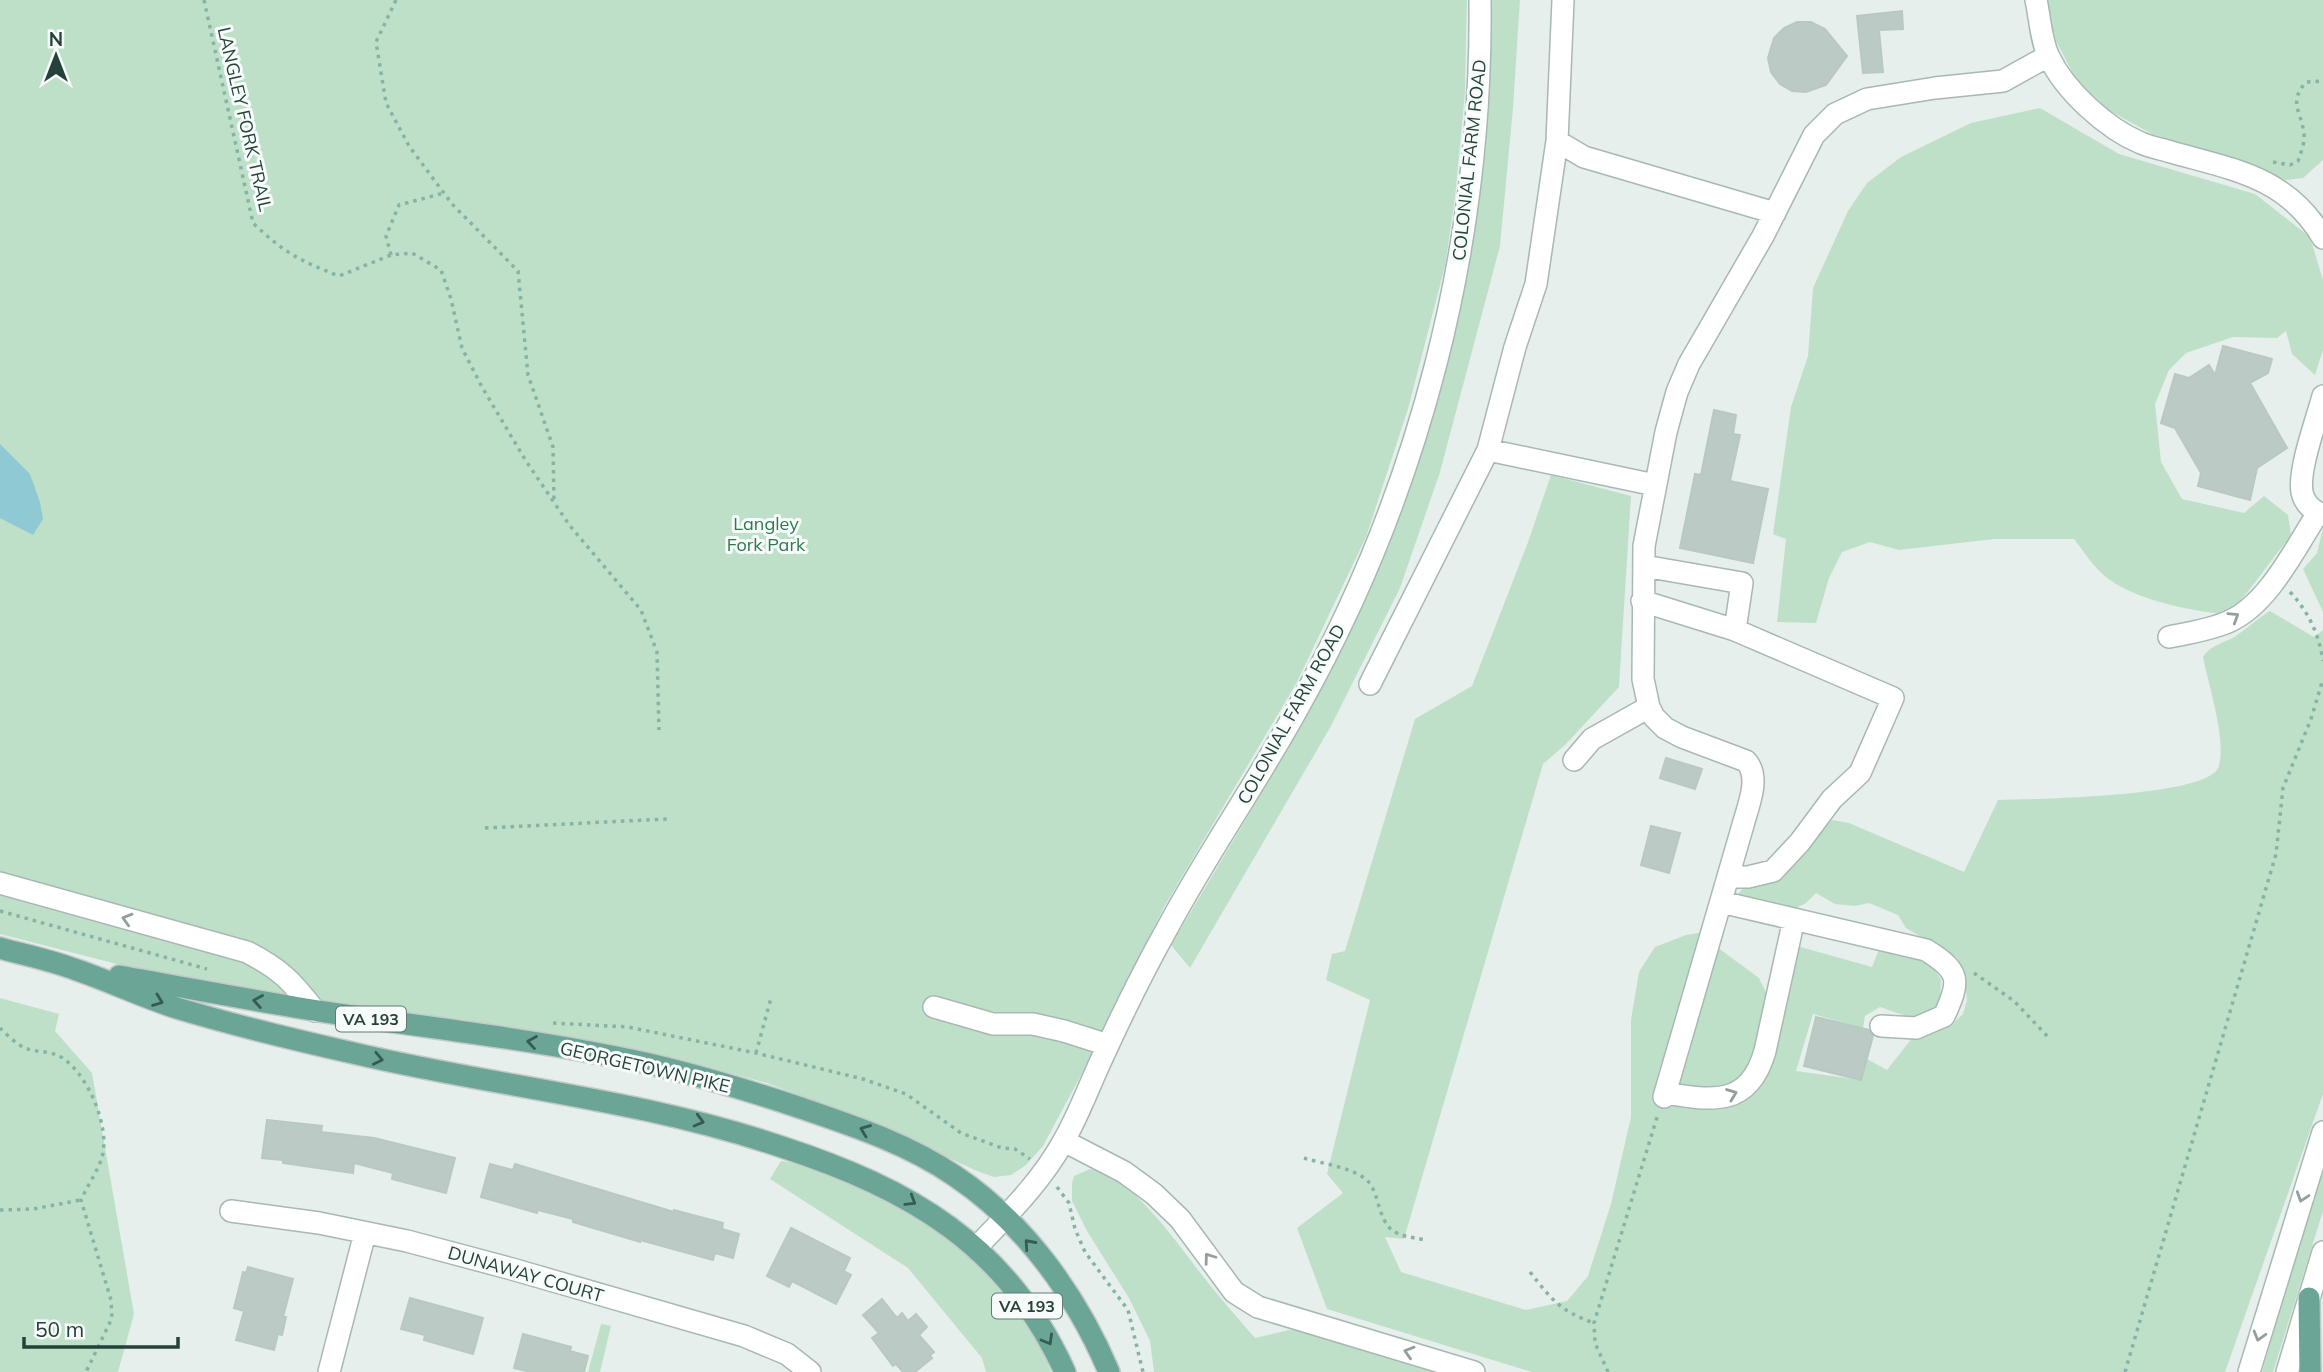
<svg xmlns="http://www.w3.org/2000/svg" width="2323" height="1372" font-family="Mulish,sans-serif">
	<style>
		.green { fill: #bfe0c8 }
		.water { fill: #8ec9d4 }
		.building { fill: #bbcac4; stroke: #b8c9c2; stroke-width: 2 }
		.lines { fill: none; stroke-linecap: round; stroke-linejoin: round }
		.minor-casing { stroke: #a8b8b2; stroke-width: 24 }
		.major-casing { stroke: #c2cac8; stroke-width: 24 }
		.path { stroke: #86b3a5; stroke-width: 3.5; stroke-dasharray: 3.5 5; stroke-linecap: butt }
		.minor { stroke: #fff; stroke-width: 21 }
		.major { stroke: #6aa596; stroke-width: 21 }
		.oneway { stroke: #92a09c }
		.oneway2 { stroke: #365b51 }
		.labels { text-anchor: middle; dominant-baseline: central; stroke-width: 6; stroke-linejoin: round; paint-order: stroke }
		.shield { fill: #f7fbf9; stroke: #637a73; stroke-width: 2 }
		.shield-label { font-size: 16px; font-weight: bold; fill: #24423a }
		.street-label { font-size: 18px; fill: #24423a; stroke: #f7fbf9 }
		.park-label { font-size: 18px; fill: #2d7a4b; stroke: #f7fbf9 }
	</style>
	<rect width="100%" height="100%" fill="#e6efeb"/>
	<path class="green" d="M0 0H1467L1465 92 1455 198 1445 266 1408 409 1366 537 1297 682 1164 907 1080 1077 1043 1146 1026 1165 1011 1175 994 1177 977 1171 870 1122 767 1083 679 1059 592 1044 179 980 0 934Z
		M1488 0H1520L1513 108 1500 246 1440 472 1400 588 1331 726 1190 968 1171 945 1286 752 1354 623 1404 501 1445 366 1473 234 1487 91Z
		M2046 0H2323V160L2303 178 2286 180 2215 153 2152 134 2110 111 2077 81 2056 41Z
		M2040 108 2119 154 2255 194 2310 237 2323 280V350L2315 375 2292 354 2286 331 2277 338 2233 337 2186 353 2169 370 2155 404 2161 462 2182 499 2244 513 2264 496 2288 515 2291 535 2230 615C2193 611 2142 602 2110 580 2096 571 2085 553 2074 539H1994L1899 550 1870 542 1842 552 1829 578 1816 623 1777 622 1786 539 1773 534 1791 407 1808 356 1813 288 1848 211 1867 183 1901 157 1971 123Z
		M1551 475 1631 496 1619 687 1565 745 1543 764 1404 1239 1385 1237 1401 1272 1526 1310 1567 1301 1588 1276 1611 1204 1631 1117V1020L1639 972 1655 947 1686 935 1698 933 1759 978 1771 1003 1797 946 1872 967 1880 947 1928 960 1941 979 1940 1002 1926 1016 1909 1017 1880 1007 1865 1016 1863 1028 1813 1014 1796 1071 1861 1080 1867 1059 1887 1070 1913 1037 1936 1032 1951 1025 1963 1014 1967 1000 1965 980 1957 958 1906 928 1898 915 1869 903 1855 906 1835 904 1816 893 1806 903 1790 911 1740 897 1738 894 1744 887 1765 885 1782 875 1816 831 1832 820 1849 823 1964 872 1998 800C2033 799 2205 797 2218 768 2228 743 2208 684 2203 657 2211 644 2226 643 2237 635 2248 628 2258 618 2270 611L2314 637 2323 630V1094L2225 1372H1532L1327 1309 1297 1228 1343 1193 1327 1174 1370 1000 1326 980 1332 954 1345 951 1415 719 1472 686 1527 545Z
		M2323 529V612L2303 569 2317 553Z
		M0 998 59 1014 55 1031 92 1073 134 1314 118 1372H0Z
		M2323 1160V1211L2273 1372H2262Z
		M781 1161C828 1167 878 1195 919 1220 929 1226 942 1232 951 1240 986 1270 1036 1329 1051 1372H986L982 1358 908 1268 770 1179Z
		M1090 1169C1130 1174 1178 1244 1202 1275 1219 1297 1237 1317 1255 1338L1289 1330 1305 1331 1459 1372H1154L1150 1341 1129 1298 1087 1231 1072 1201V1183L1074 1176Z
		M601 1324 611 1326 600 1372H588Z"/>
	<path class="water" d="M0 444 30 474 40 502 43 519 33 535 0 518Z"/>
	<path class="building" d="M1902 11 1903 29 1879 30 1883 72 1863 73 1857 16Z
		M1797 22H1811L1825 29 1847 56 1826 85 1806 92 1792 91 1780 84 1771 72 1768 58 1774 38 1784 28Z
		M2223 346 2272 359 2268 373 2250 383 2287 448 2257 468 2250 500 2198 486 2201 473 2175 428 2161 423 2175 374 2189 378 2209 365 2215 375Z
		M1714 410 1736 415 1733 434 1740 435 1730 481 1768 489 1753 563 1680 548 1695 474 1701 475Z
		M1666 758 1702 769 1695 789 1660 778Z
		M1651 826 1680 833 1669 873 1641 865Z
		M1816 1017 1869 1030 1873 1036 1861 1080 1804 1066Z
		M267 1120 322 1126 321 1132 374 1138 455 1158 446 1193 392 1179 393 1173 354 1163 353 1173 283 1163V1160L262 1158Z
		M490 1164 513 1170 515 1164 674 1212V1210L723 1223 722 1229 739 1234 733 1258 715 1253 713 1260 640 1240V1242L573 1222V1219L538 1210 537 1213 481 1197Z
		M791 1228 850 1258 844 1271 851 1275 836 1304 792 1281 789 1287 767 1276Z
		M248 1267 293 1279 283 1317H286L282 1335 278 1334 274 1350 236 1340 244 1311 234 1308 243 1272 246 1273Z
		M410 1298 483 1318 473 1354 424 1340 425 1335 401 1329Z
		M882 1299 897 1318 902 1313 908 1321 916 1314 927 1327 919 1335 934 1352 930 1355 932 1358 915 1372H903L896 1364 893 1366 872 1338 879 1333 863 1315Z
		M523 1334 571 1347 570 1351 588 1356 584 1372H530L514 1368Z"/>
	<g class="lines">
		<g class="minor-casing">
			<path id="minor" d="M1563 0 1557 141 1584 157 1775 213
				M2036 0C2040 18 2041 41 2049 57 2065 91 2107 129 2141 143 2150 147 2161 149 2171 152 2235 170 2287 177 2323 238
				M2323 396C2317 419 2298 469 2302 492 2304 503 2313 511 2323 515
				M1488 450 1655 485
				M1644 566 1742 583 1735 630 1893 698 1860 773 1832 799 1800 842 1773 871 1748 877H1729
				M1642 601 1735 630
				M2169 637C2189 633 2209 630 2228 622 2269 604 2295 548 2318 513
				M1370 684 1488 450 1515 347 1536 284 1557 141
				M1574 760 1592 739 1649 707
				M0 883 247 952C280 969 292 981 315 1011
				M1721 902 1926 950C1960 971 1961 980 1944 1016L1916 1028 1881 1026
				M934 1007 993 1024H1033L1064 1031 1108 1045
				M1665 1093C1713 1101 1749 1107 1765 1051L1794 919
				M1664 1097 1743 825C1748 806 1761 777 1746 761L1682 737 1665 728 1654 717 1649 707 1643 679 1644 546 1666 432 1677 392 1689 364 1763 236 1814 135 1835 114 1867 99 1935 88 2003 81 2048 56
				M1064 1141 1124 1172 1154 1194 1180 1219 1234 1292 1258 1307 1474 1372
				M231 1211 319 1223 407 1241 512 1269 744 1336 787 1354 810 1372
				M976 1248C1007 1215 1041 1182 1063 1142 1079 1115 1090 1083 1104 1054 1124 1010 1145 968 1169 925 1209 851 1258 781 1299 706 1419 492 1483 246 1480 0
				M329 1372 365 1233
				M2249 1372 2323 1132
				M2287 1372 2323 1252"/>
		</g>
		<g class="major-casing">
			<path id="major" d="M0 948C25 955 50 960 74 969 110 981 144 998 180 1009 237 1026 295 1040 353 1053 497 1087 640 1099 782 1147 910 1189 1007 1244 1065 1372
				M119 976C194 989 270 1004 345 1015 445 1030 546 1041 645 1063 698 1075 750 1091 801 1108 854 1126 908 1144 955 1176 1024 1222 1077 1296 1109 1372
				M2309 1298 2310 1372"/>
		</g>
		<path class="path" d="M204 0 253 223C283 252 300 261 339 276L391 255 412 253 441 270 451 299 462 348 482 387 526 461 570 526 641 610 657 652 659 730
			M396 0 376 42 386 103 409 146 452 204 518 271 528 375 553 447 554 501
			M2273 162 2290 165 2298 161C2301 152 2305 143 2304 134 2301 110 2288 103 2306 82L2323 81
			M391 255 386 236 399 205 444 193
			M2290 592C2308 611 2319 634 2323 661
			M485 828 667 819
			M0 911 207 969
			M1974 973 2014 1001 2050 1039
			M553 1023 628 1027 756 1053 863 1079 906 1094 961 1133 1002 1148 1015 1149 1030 1159
			M0 1028C7 1035 16 1044 25 1048 35 1052 47 1051 57 1055 86 1068 111 1127 102 1157 98 1171 87 1186 81 1200L111 1300 112 1318 86 1372
			M756 1053 771 998
			M1304 1158C1323 1164 1351 1167 1367 1180 1372 1185 1375 1193 1377 1200 1387 1234 1392 1234 1426 1240
			M1057 1187 1069 1203 1075 1229 1085 1252 1128 1310 1143 1372
			M0 1210 33 1209 81 1200
			M1530 1272C1551 1299 1560 1311 1594 1323
			M1608 1372 1595 1343 1594 1323 1658 1114
			M2125 1372 2276 854 2283 788 2311 719 2323 679"/>
		<use href="#minor" class="minor"/>
		<use href="#major" class="major"/>
	</g>
	<defs><path id="oneway-chevron" d="M-2-3.5L2.5 0L-2 3.5" fill="none" stroke-width="1.6" stroke-linecap="round" stroke-linejoin="round" transform="scale(1.75)"/></defs>
	<g class="oneway">
		<use href="#oneway-chevron" transform="translate(2234 617) rotate(-32)"/>
		<use href="#oneway-chevron" transform="translate(127 919) rotate(-164)"/>
		<use href="#oneway-chevron" transform="translate(1732 1094) rotate(-21)"/>
		<use href="#oneway-chevron" transform="translate(2302 1197) rotate(108)"/>
		<use href="#oneway-chevron" transform="translate(1209 1258) rotate(-126)"/>
		<use href="#oneway-chevron" transform="translate(2259 1336) rotate(106)"/>
		<use href="#oneway-chevron" transform="translate(1409 1352) rotate(-163)"/>
	</g>
	<g class="oneway2">
		<use href="#oneway-chevron" transform="translate(158 1001) rotate(21)"/>
		<use href="#oneway-chevron" transform="translate(258 1001) rotate(-170)"/>
		<use href="#oneway-chevron" transform="translate(532 1042) rotate(-171)"/>
		<use href="#oneway-chevron" transform="translate(378 1059) rotate(12)"/>
		<use href="#oneway-chevron" transform="translate(699 1121) rotate(15)"/>
		<use href="#oneway-chevron" transform="translate(865 1130) rotate(-159)"/>
		<use href="#oneway-chevron" transform="translate(911 1201) rotate(32)"/>
		<use href="#oneway-chevron" transform="translate(1029 1244) rotate(-132)"/>
		<use href="#oneway-chevron" transform="translate(1048 1340) rotate(60)"/>
	</g>
	<g class="labels">
		<g class="shield">
			<rect x="336" y="1006.5" width="70" height="25" rx="5"/>
			<rect x="992" y="1293.5" width="70" height="25" rx="5"/>
		</g>
		<g class="shield-label">
			<text x="371" y="1019">VA 193</text>
			<text x="1027" y="1306">VA 193</text>
		</g>
		<g class="street-label">
			<text transform="translate(245 119) rotate(77)">LANGLEY FORK TRAIL</text>
			<text transform="translate(1469 160) rotate(-84)">COLONIAL FARM ROAD</text>
			<text transform="translate(1291 714) rotate(-61)">COLONIAL FARM ROAD</text>
			<text transform="translate(645 1067) rotate(13)">GEORGETOWN PIKE</text>
			<text transform="translate(526 1274) rotate(16)">DUNAWAY COURT</text>
		</g>
		<g class="park-label">
			<text x="766" y="523">Langley<tspan x="766" dy="21">Fork Park</tspan></text>
		</g>
	</g>
	<g transform="translate(56 56)" stroke="#f7fbf9" stroke-width="5" paint-order="stroke">
	<path d="M0-5L12 26L0 18L-12 26Z" fill="#24423a"/>
	<text y="-10" font-size="19" font-weight="bold" text-anchor="middle" fill="#24423a">N</text>
	</g>
	<path d="M24 1337v10h154v-10" fill="none" stroke="#24423a" stroke-width="3.5"/>
	<text x="35" y="1337" font-size="21" fill="#24423a" stroke="#f7fbf9" stroke-width="5" paint-order="stroke">50 m</text>
</svg>
